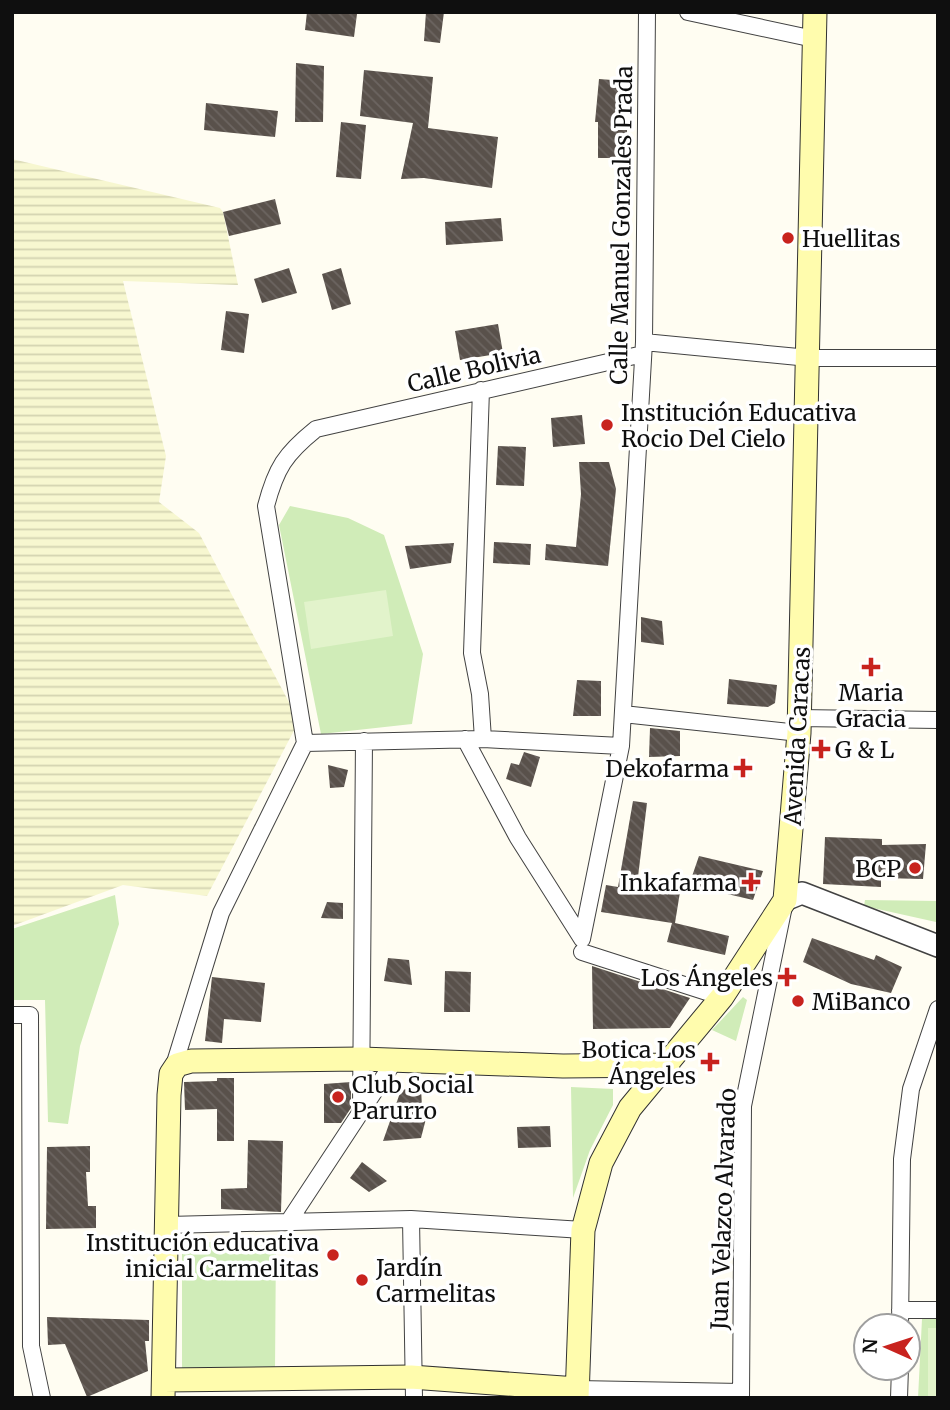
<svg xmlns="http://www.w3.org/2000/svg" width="950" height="1410" font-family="Merriweather,serif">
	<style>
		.farmland { fill: url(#farmland-rules) }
		.grass { fill: #d0ecb8 }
		.pitch { fill: #e2f3cb }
		.building { fill: url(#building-back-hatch) }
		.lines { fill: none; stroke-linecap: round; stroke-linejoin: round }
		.minor-casing { stroke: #424242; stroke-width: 18 }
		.tertiary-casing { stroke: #424242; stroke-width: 24 }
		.secondary-casing { stroke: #313131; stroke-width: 25 }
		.minor { stroke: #fff; stroke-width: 16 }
		.tertiary { stroke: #fff; stroke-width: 21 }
		.secondary { stroke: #fffcad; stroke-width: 23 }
		.poi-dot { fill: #c8231e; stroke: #fff; stroke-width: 2.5 }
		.labels { text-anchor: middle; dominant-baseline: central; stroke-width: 7; stroke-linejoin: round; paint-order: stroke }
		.street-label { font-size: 23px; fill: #0f0f0f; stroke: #fff }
		.poi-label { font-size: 23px; fill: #0f0f0f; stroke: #fff; text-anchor: start }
	</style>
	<defs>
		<pattern id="farmland-rules" width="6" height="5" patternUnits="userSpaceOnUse" patternTransform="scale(1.75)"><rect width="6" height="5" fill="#f7f7d0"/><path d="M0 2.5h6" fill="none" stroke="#d3d3b1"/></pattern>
		<pattern id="building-back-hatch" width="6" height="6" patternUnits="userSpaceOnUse" patternTransform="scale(1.75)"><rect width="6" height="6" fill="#59514b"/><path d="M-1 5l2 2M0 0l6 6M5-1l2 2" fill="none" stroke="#6c6561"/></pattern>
	</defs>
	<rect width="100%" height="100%" fill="#fffdf2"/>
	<path class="farmland" d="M12 159 220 208 223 212 238 285 123 281 166 456 159 502 199 533 299 721 207 896 123 885 12 926Z"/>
	<path class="grass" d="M290 506 348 518 384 535 423 654 412 724 321 734 279 525Z
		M115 895 119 924 80 1046 68 1124 48 1122 45 1000H12V929Z
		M865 900 938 901 936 922 864 906Z
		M743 997 747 1000 736 1041 712 1030Z
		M571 1087 613 1089V1105L590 1150 573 1198Z
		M276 1240 275 1370H182V1243Z
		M922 1319H938V1398H918Z"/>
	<path class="pitch" d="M386 590 393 636 311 649 304 602Z
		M928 1328H938V1398H928Z"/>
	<path class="building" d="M307 12 357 14 354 37 305 30Z
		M426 12H444L440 43 424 41Z
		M296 63 324 66 323 122H295Z
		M364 70 433 77 428 128 498 137 492 188 424 178 401 179 413 123 360 116Z
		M599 79 625 81 621 125H627V158H598V122H595Z
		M206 103 278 111 275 137 204 130Z
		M341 122 366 125 361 179 336 177Z
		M275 199 281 224 229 236 223 212Z
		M501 218 503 241 446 245 445 222Z
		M289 268 297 293 262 303 254 279Z
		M341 268 351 304 332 310 322 274Z
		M226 311 249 314 244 353 221 350Z
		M498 324 503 353 460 360 455 331Z
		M582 415 585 444 553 447 551 418Z
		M498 446 526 447 524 486 496 485Z
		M579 462H609L616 489 608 566 545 560 546 544 576 547 581 494Z
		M494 542 531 544 530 565 493 563Z
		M454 543 451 563 410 569 405 546Z
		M641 617 662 621 664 645 641 642Z
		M729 679 777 685 775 703 768 707 727 704Z
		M577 680 601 681V716H573Z
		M650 728 680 731V756L649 757Z
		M524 752 540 757 531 787 506 779 511 763 519 765Z
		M328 765 348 770 344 787 330 788Z
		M633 801 647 803 637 885 680 892 675 923 729 936 725 955 667 942 672 923 601 912 606 885 618 887Z
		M825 837 882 839V845L926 844 923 879 881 878V887L823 884Z
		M699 856 763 871 753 900 689 885Z
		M327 902 343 903V919L321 918Z
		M812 938 874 960 876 955 902 967 891 993 851 984 803 962Z
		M388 958 409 960 412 985 384 981Z
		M592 966 690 998 670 1028 593 1029Z
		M445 971 471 972 470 1012H444Z
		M212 977 265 983 261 1022 224 1019 222 1043 205 1041Z
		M217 1078H234V1141H217V1109L185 1110 184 1082 217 1081Z
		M351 1082V1108L341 1123H324V1084Z
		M421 1087 422 1108 429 1107 421 1138 383 1141 401 1090Z
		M550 1126 551 1147 518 1148 517 1127Z
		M248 1140 283 1141 281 1212 221 1209V1189L247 1188Z
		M90 1146V1172H86L88 1206H96V1228L46 1229 47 1147Z
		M362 1162 387 1181 369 1192 350 1178Z
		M47 1317 149 1320V1341H145L148 1371 87 1397 65 1344 48 1345Z"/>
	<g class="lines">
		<g class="minor-casing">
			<path id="minor" d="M688 12 814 39
				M644 342 809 358H938
				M481 390 472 653 480 694 483 739
				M623 714 799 733
				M799 718 938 720
				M465 739 518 838 582 939
				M305 743 483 739 621 746
				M582 939 621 746 644 342 647 12
				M582 952 722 997
				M12 1015H30L31 1346 42 1398
				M173 1069 221 913 305 743 266 506C276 468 285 454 316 429L643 354
				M361 1109 364 741
				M411 1219 414 1398
				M289 1221 395 1060
				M168 1225 411 1219 583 1230
				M900 1310H938
				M900 1326 902 1159 911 1089 938 1009
				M577 1389 741 1392
				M741 1398 743 1106 783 911
				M899 1398 900 1368"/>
		</g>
		<g class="tertiary-casing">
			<path id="tertiary" d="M785 900 802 893 938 946"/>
		</g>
		<g class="secondary-casing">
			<path id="secondary" d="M164 1380 411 1377 577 1389
				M163 1398 169 1095 171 1074 177 1065 191 1061 361 1059 563 1066 668 1065
				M577 1398 583 1230 601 1163 630 1108 722 997 785 900 799 733 815 12"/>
		</g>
		<use href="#minor" class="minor"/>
		<use href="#tertiary" class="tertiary"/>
		<use href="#secondary" class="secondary"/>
	</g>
	<g class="poi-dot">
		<circle cx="788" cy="238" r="7"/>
		<circle cx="607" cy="425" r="7"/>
		<path d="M867.5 656.5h7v7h7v7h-7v7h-7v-7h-7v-7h7z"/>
		<path d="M817.5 738.5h7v7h7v7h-7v7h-7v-7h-7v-7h7z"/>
		<path d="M739.5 757.5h7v7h7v7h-7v7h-7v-7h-7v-7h7z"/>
		<circle cx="915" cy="868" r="7"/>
		<path d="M747.5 871.5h7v7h7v7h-7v7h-7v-7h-7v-7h7z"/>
		<path d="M783.5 966.5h7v7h7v7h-7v7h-7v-7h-7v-7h7z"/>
		<circle cx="798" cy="1001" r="7"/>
		<path d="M706.5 1051.5h7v7h7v7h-7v7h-7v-7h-7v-7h7z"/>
		<circle cx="338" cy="1097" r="7"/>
		<circle cx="333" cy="1255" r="7"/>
		<circle cx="362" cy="1280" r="7"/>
	</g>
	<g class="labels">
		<g class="street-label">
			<text transform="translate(621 225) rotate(-89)">Calle Manuel Gonzales Prada</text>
			<text transform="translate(474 369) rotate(-13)">Calle Bolivia</text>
			<text transform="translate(797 736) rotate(-87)">Avenida Caracas</text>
			<text transform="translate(723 1209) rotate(-88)">Juan Velazco Alvarado</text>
		</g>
		<g class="poi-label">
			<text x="802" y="238">Huellitas</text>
			<text x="621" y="412">Institución Educativa<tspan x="621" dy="26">Rocio Del Cielo</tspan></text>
			<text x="871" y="692" text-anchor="middle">Maria<tspan x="871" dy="26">Gracia</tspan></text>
			<text x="835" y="749">G &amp; L</text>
			<text x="729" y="768" text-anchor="end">Dekofarma</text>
			<text x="901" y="868" text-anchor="end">BCP</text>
			<text x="737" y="882" text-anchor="end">Inkafarma</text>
			<text x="773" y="977" text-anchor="end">Los Ángeles</text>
			<text x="812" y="1001">MiBanco</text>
			<text x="696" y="1049" text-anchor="end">Botica Los<tspan x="696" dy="26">Ángeles</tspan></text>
			<text x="352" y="1084">Club Social<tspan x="352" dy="26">Parurro</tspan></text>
			<text x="319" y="1242" text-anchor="end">Institución educativa<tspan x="319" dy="26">inicial Carmelitas</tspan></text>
			<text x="376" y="1267">Jardín<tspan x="376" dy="26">Carmelitas</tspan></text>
		</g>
	</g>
	<rect width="950" height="1410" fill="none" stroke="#0f0f0f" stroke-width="28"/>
	<g transform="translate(887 1347) rotate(273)"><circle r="33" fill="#ffffff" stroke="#9f9f9f" stroke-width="2"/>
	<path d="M0-5L12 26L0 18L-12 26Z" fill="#c8231e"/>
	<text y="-10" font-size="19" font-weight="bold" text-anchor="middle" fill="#0f0f0f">N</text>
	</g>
</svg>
